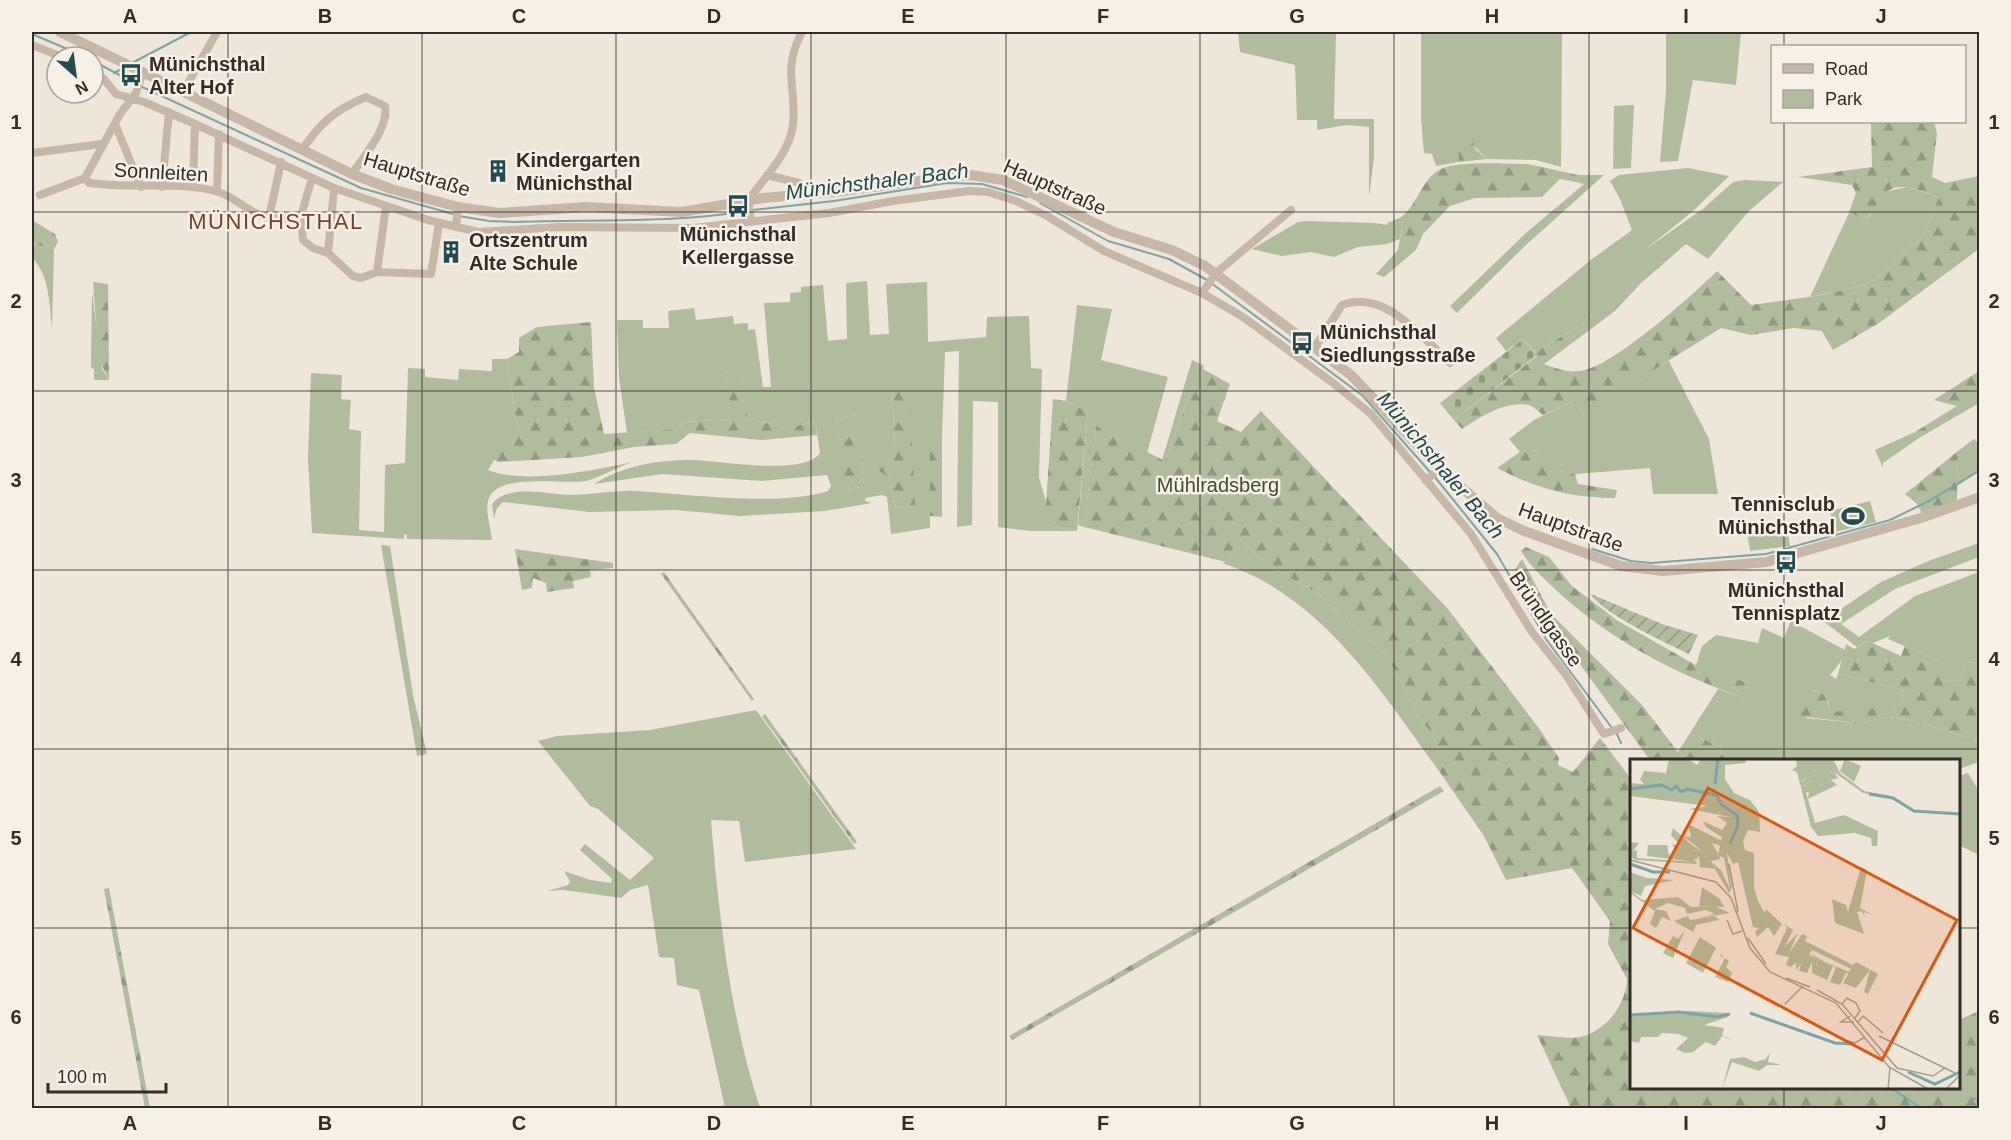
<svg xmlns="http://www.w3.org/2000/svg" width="2011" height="1140" font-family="Arial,sans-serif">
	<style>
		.green { fill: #b0bc9c; fill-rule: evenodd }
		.forest { fill: url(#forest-firs) }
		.cemetery { fill: url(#cemetery-stones) }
		.garden { fill: url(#garden-furrows) }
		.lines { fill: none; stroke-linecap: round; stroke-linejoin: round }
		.stream { stroke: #7ca5a9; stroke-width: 2 }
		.minor { stroke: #c6b7a7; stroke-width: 8 }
		.tertiary { stroke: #c6b7a7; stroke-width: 10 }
		.grid { fill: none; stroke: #332c27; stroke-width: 1.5; stroke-opacity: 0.55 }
		.labels { text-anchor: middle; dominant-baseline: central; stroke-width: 5; stroke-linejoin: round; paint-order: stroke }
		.poi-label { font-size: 20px; font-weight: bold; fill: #332c27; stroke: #f7f0e6; text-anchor: start }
		.street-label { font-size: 20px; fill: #332c27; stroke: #f7f0e6 }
		.park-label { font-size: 20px; fill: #414f2d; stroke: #f7f0e6 }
		.water-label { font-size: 21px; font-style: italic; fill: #214b51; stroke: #f7f0e6 }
		.quarter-label { font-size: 22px; letter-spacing: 1.5px; fill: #7b4027; stroke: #f7f0e6 }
		.inset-river { fill: none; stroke: #7ca5a9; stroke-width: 3 }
		.inset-road { fill: none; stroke: #a49c92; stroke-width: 1.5 }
		.view { fill: #df570d; fill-opacity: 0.15; stroke: #df570d; stroke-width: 3 }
		.inset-edge { fill: none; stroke: #332c27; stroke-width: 3 }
		.neatline { fill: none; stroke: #332c27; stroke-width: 2 }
		.grid-label { font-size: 20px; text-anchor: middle; font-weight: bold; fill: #332c27 }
	</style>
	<defs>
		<pattern id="forest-firs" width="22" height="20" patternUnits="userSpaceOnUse" patternTransform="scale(1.5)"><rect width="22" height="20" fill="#b0bc9c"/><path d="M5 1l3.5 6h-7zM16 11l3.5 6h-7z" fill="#90997f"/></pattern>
		<pattern id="cemetery-stones" width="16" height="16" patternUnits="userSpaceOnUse" patternTransform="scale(1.5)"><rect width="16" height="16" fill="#b0bc9c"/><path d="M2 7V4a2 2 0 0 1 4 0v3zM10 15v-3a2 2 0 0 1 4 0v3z" fill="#90997f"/></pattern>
		<pattern id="garden-furrows" width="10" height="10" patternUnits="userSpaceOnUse" patternTransform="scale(1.5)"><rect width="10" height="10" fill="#b0bc9c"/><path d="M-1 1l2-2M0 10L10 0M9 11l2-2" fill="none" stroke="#90997f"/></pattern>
	</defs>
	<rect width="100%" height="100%" fill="#efe6da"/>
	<path class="green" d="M1238 32H1336L1334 119H1374V158L1369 197V127L1347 125 1317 130V120H1297L1295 65 1240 52Z
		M1421 32H1562L1561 167 1536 160 1487 159 1472 144 1459 137V162L1436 166 1432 154 1424 153 1421 119Z
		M1666 32H1741L1736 85 1693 80 1678 161 1660 162 1666 90Z
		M1634 105 1631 168 1613 169 1614 106Z
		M1688 168 1729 176 1692 212 1646 249 1704 208 1733 182 1744 180 1783 182 1749 211 1708 259 1686 244 1640 284 1637 281 1574 329 1535 352 1523 339 1506 351 1496 338 1592 259 1632 230 1620 199 1610 181 1619 175Z
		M1578 175H1604L1527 244 1457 313 1450 306 1526 233 1584 184 1576 182Z
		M1907 187 1939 197 1922 237 1879 277 1865 285 1810 297 1849 213 1865 218 1870 216 1883 192Z
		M1306 221 1374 223 1402 227 1400 239 1387 244 1358 247 1334 257 1311 252 1282 256 1252 249 1298 222Z
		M32 244 54 249 52 328C49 304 50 275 32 258Z
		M867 281 870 335 889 334 886 284 927 282 928 342 986 337 987 317 1029 316 1031 368 1042 369 1039 477 1046 502 1047 525 1077 531H1031L998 527V402L973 401 972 525 957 527 959 351 945 352 942 438H930V528L891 534 887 497 882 495 865 498V501L872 503 825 511 740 516 676 510 589 512 503 502 497 508 494 519 492 504C509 483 549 495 571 495 593 495 614 490 636 491 688 494 779 507 828 491L831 486 827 475 762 481 662 474 594 484C623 466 656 460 691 460 718 460 803 477 820 453L815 421 784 429 774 424 747 420 741 374 725 371 734 419 684 422 678 429 627 433 619 378 617 320H643V328H669L668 311 694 308 696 320 733 316 734 324 748 323V330L755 329 763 387H771L764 303 790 302V293L801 292V287L823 285 828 341 847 339 846 283ZM892 387 915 506 896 508 889 477 877 455 895 449ZM856 415 864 486 845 490 836 418Z
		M92 292 102 369 109 380H94V369L91 368Z
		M1077 305 1112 309 1101 360 1168 377 1147 453 1096 427 1084 527 1078 525 1088 412 1066 401Z
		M492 359H507L518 433 512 446 485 454 495 459 488 470C525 485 594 470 633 462 617 467 601 477 586 481 564 485 500 472 489 498 484 510 491 527 492 540L407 539V535L404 534V539L312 533 308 459 311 373 342 375 341 399 351 400 349 429 361 431 359 530 384 532 385 465 405 463 408 368 425 369V377L458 380 459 369 492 371Z
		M1192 360 1201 364 1165 461 1162 460Z
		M1669 361 1709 439 1718 494H1653L1650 468 1564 475 1565 465 1557 466 1540 457 1539 450 1520 452 1509 439 1534 420 1571 402 1577 411Z
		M1915 432 1919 438 1883 463V468L1875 450Z
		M1974 439 1979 444V472L1957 486 1958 451Z
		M1870 501 1876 522 1835 532 1830 511Z
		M1787 526 1790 546 1750 551 1747 531Z
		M1239 539 1271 567 1317 593 1387 656 1416 713 1433 735 1439 752V771C1381 691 1321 595 1222 563L1226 562Z
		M1979 543V557L1895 589 1841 624 1859 637 1915 596 1979 572V664L1967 662 1959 681 1942 680V662L1888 639 1890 636 1873 643 1867 641 1857 647 1823 621 1881 582 1931 560Z
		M381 545 390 546 413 695 427 754 417 756Z
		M1794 613 1796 624 1845 650 1843 659 1830 675 1836 679 1838 674 1904 690 1900 706 1839 713 1830 712C1829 699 1826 694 1814 690L1806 718 1856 723 1889 717 1914 721 1979 741V762L1959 769 1958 760H1727L1720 752 1721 747 1690 733 1718 689 1745 698 1696 665 1702 646 1716 635 1758 643 1762 628 1784 638Z
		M756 710 856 849 745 862 739 821 711 820C719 917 730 1016 760 1108H725L699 990 677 985 674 958 659 957 648 885 630 890 621 898 564 890 547 891 568 885 570 881 564 871 591 880 611 883 612 879 580 850 585 844 630 880 654 858 598 809 590 806 538 741 557 736 650 730Z
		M1968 773 1979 791V855L1959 845V776Z"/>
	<path class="forest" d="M1871 122H1934L1937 133 1932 177 1945 183 1979 176V249L1879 323 1833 350 1822 331 1794 328 1751 335 1721 328 1607 399 1577 411 1571 402 1543 415C1539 412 1533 406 1528 405 1506 400 1478 418 1462 429L1454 420 1537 356 1535 352 1574 329 1637 280 1640 284 1615 311 1544 364C1558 369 1570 374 1585 370 1616 363 1693 295 1717 271L1751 305 1816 296 1865 285 1879 277 1922 237 1939 197C1915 189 1891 176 1877 204 1873 211 1872 215 1865 218L1849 213 1856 193 1852 185 1798 177 1872 167Z
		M1470 136 1476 150 1487 159 1459 162 1458 137Z
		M1528 164 1578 175 1576 182 1560 179 1542 197 1475 198 1450 206 1423 234 1416 250 1384 277 1376 274 1398 250 1402 228 1387 226 1388 222C1416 218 1416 184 1439 170 1455 160 1508 164 1528 164Z
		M32 220 55 234 58 242 54 249 32 244Z
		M93 282 108 284 109 380 99 360Z
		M591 322 594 388 604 434 678 429 684 422 733 419 725 371 741 373 748 420 774 424 784 429 815 421 817 435 761 440 690 433 676 444 634 447 582 457 498 462 485 454 486 449 512 446 518 433 507 359 519 352V338L537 327Z
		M1201 364 1204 366 1203 369 1230 384 1217 421 1241 432 1261 411 1448 609 1538 727 1559 758 1558 765 1573 772 1600 738 1631 779 1632 1088H1958L1959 1020 1979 1011V1108H1571L1537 1035C1550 1036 1567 1039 1580 1037 1606 1031 1626 1005 1627 979L1608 944 1610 921 1572 868 1506 880 1484 836 1439 771V752L1433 735 1416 713 1387 656 1317 593 1271 567 1239 539 1226 562 1084 527 1096 426 1165 461Z
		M1979 371V403L1919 438 1915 432 1957 406 1934 400Z
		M909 384 915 506 896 508 889 477 879 471 877 455 895 448 892 386Z
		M1053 399 1066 401 1088 412 1077 531 1047 525 1045 520Z
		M857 415 864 486 844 490 836 418Z
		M930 438H942V517L930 516Z
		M1539 450 1541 457 1557 466 1566 465 1565 474H1575L1578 484 1617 490 1615 498C1569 498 1538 489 1497 468L1520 452Z
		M1958 451 1957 501 1922 513 1916 503 1905 494Z
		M1526 547 1549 557 1572 586 1618 621 1701 668 1751 684 1745 698C1664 671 1587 627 1529 563L1521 551Z
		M515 549 613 563V568L590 570 591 577 573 581 574 588 547 592 546 583 533 578 532 588 522 590Z
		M1522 559 1551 614 1642 705 1678 752 1690 733 1721 747 1720 752 1727 760H1650L1522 585 1515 569Z
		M664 572 754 699 752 701 661 574Z
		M1868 641 1901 656 1905 646 1942 662 1943 680 1959 681 1967 662 1979 664V741L1914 721 1890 717 1856 723 1799 716 1804 693C1821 687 1828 695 1830 712L1900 706 1904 690 1838 674 1846 644 1854 649Z
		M765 714 857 842 854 844 762 716Z
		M1440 786 1444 791 1012 1040 1009 1036Z
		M109 888 150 1108H145L104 889Z"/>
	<path class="cemetery" d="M1523 339 1537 355 1454 420 1440 403Z"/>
	<path class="garden" d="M1591 594 1662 624 1698 635 1689 654C1668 644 1600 612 1591 594Z"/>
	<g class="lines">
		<path class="stream" d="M32 34 86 57
			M93 61 135 83
			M132 63 191 32
			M114 73 125 67
			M140 86 361 188 453 214
			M1040 203 1108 241 1169 259 1207 280 1363 396 1430 472
			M752 210 834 201 947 183 982 184 1027 197
			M459 216 489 221 514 222C591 219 670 224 746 211
			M1434 476 1497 554 1546 639 1612 728
			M1592 549 1631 561 1651 563 1766 554 1890 520 1929 501 1980 470
			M1616 732 1621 743
			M1891 1088 1921 1108
			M1965 1108 1972 1099 1980 1098"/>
		<path class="minor" d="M32 45 62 57
			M93 72 103 78 116 94 144 102 195 124 334 188 428 220 478 232 559 227 693 228 829 213 893 201 969 191 988 192 1016 201 1047 216 1104 251 1202 293 1243 317 1333 383 1371 414 1471 534 1532 632 1566 675 1604 734 1621 728
			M183 92 217 32
			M115 124 141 187
			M302 150C321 122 335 110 366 97L385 106C389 128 364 156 352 174
			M32 153 102 144
			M767 175 799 183 806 194
			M85 178 89 183C130 189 176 181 215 191 236 196 249 215 269 217L281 162
			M85 178 120 114 136 93 143 72
			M312 178 301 216 303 240 313 248 328 253 353 276 361 278 377 272 431 274 439 223
			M162 187 169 112
			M193 187 195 124
			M217 191 219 134
			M40 195 85 178
			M269 217 300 224
			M751 221 748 200C764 179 790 152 793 125 797 89 782 71 801 34
			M456 227 458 207
			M328 253 334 188
			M377 272 386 206
			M1202 293 1216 273 1291 210
			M1315 347 1342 305C1385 289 1422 337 1450 363
			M1426 481 1439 468"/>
		<path class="tertiary" d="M60 32 352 174 391 189 458 207 499 213 586 207 682 212 763 198 843 191 940 178 971 175 1003 180 1114 232 1172 250 1205 266 1351 375 1439 468 1497 518 1524 531 1621 566 1663 571 1766 562 1921 518 1980 497"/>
	</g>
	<path class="grid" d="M228 32V1108M422 32V1108M616 32V1108M811 32V1108M1006 32V1108M1200 32V1108M1394 32V1108M1589 32V1108M1784 32V46M1784 122V760M32 212H1980M32 391H1980M32 570H1980M32 749H1980M32 928H1632M1958 928H1980M1784 1088V1108"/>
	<defs>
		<g id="bus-bare" transform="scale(1.8)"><path d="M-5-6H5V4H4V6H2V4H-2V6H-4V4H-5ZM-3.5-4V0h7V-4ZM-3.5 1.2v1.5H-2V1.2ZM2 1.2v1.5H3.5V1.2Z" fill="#214b51" stroke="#f7f0e6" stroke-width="2.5" paint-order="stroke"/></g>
		<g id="building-bare" transform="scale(1.8)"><path d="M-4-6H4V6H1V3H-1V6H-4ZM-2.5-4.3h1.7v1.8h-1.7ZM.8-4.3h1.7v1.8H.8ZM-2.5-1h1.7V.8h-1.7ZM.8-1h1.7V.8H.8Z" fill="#214b51" stroke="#f7f0e6" stroke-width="2.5" paint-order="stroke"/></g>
		<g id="stadium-bare" transform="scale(1.8)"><path d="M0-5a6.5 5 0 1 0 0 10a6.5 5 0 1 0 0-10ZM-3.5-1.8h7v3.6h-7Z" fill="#214b51" stroke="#f7f0e6" stroke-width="2.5" paint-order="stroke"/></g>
	</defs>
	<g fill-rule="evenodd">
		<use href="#bus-bare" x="131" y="75"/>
		<use href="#building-bare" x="498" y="171"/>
		<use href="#bus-bare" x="738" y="206"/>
		<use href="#building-bare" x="451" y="252"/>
		<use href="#bus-bare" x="1302" y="343"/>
		<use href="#stadium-bare" x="1853" y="516"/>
		<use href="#bus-bare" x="1786" y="562"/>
	</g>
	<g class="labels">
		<g class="poi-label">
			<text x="149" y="64">Münichsthal<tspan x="149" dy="23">Alter Hof</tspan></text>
			<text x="516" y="160">Kindergarten<tspan x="516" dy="23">Münichsthal</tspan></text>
			<text x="738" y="234" text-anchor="middle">Münichsthal<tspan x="738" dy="23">Kellergasse</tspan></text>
			<text x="469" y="240">Ortszentrum<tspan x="469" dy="23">Alte Schule</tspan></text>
			<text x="1320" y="332">Münichsthal<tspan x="1320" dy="23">Siedlungsstraße</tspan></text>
			<text x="1835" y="504" text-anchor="end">Tennisclub<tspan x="1835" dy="23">Münichsthal</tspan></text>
			<text x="1786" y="590" text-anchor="middle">Münichsthal<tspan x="1786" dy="23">Tennisplatz</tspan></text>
		</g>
		<g class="street-label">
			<text transform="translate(161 172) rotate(3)">Sonnleiten</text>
			<text transform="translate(417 174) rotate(17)">Hauptstraße</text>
			<text transform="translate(1055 187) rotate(24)">Hauptstraße</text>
			<text transform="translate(1571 527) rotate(20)">Hauptstraße</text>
			<text transform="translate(1546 619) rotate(55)">Bründlgasse</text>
		</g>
		<g class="park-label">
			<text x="1218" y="485">Mühlradsberg</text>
		</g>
		<g class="water-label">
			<text transform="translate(877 181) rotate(-7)">Münichsthaler Bach</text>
			<text transform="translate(1441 465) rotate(50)">Münichsthaler Bach</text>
		</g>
		<g class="quarter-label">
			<text x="276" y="221">MÜNICHSTHAL</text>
		</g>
	</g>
	<g transform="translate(1630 759)">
		<rect width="330" height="330" fill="#efe6da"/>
		<path d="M215 0 231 7 224 23 210 12ZM204 13 208 19 176 28 172 23 177 18ZM201 21 207 26 178 40 179 31ZM58 65 92 82 91 87 82 84 91 100 81 102 84 110 70 108 69 98 62 91 76 95 53 77 61 78ZM0 83 9 84 3 92 7 91V99L65 103 17 97 18 86H37L39 96 44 97 46 91 42 85 57 90 67 105 6 101 0 98ZM231 108 237 111 230 149 243 156 234 153 235 159 232 152 227 153 234 175 205 164 202 140 216 146 218 153ZM72 128 90 140 94 148 69 147ZM58 157 60 161 85 157 89 161 66 166 63 173 44 162ZM154 165 163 171 155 187 168 174 158 196 172 175 177 177 175 182 223 206 226 203 248 215 238 235 234 233 240 211 226 229 213 224 221 210 182 191 179 196 187 201 186 208 189 201 203 207 197 221 182 214V203L177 214 169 212 171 205 166 211V203L161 208 156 206 159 198 145 195 157 169ZM55 171 43 199 33 194 43 177 48 180ZM70 178 86 189 73 214 56 204ZM96 187 91 196 99 202 96 208 102 214 98 223 85 218 95 199 90 197Z" fill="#b0bc9c"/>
		<path d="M39 0H59L67 6 71 0H116V4L95 6V20L104 34 120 41 129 53 130 73 118 71 113 82 115 91 124 94V129L128 142 134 153 137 151 152 165 144 177 138 168 127 178 125 173 129 169 123 168 108 103 103 105 97 94 102 129 99 134 80 102 91 111 100 130 94 99 88 96 92 78 76 68 73 62 92 71 97 64 87 57 101 58 59 50 78 47 0 37V24L14 25 10 21 14 12 36 14ZM166 0H203L210 14 234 32 261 37 276 48 260 39 233 34 204 13 177 18 172 22 175 28 205 19 176 34 185 64 214 56 248 72 247 87H242L241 79 225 74 188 77 181 68 167 13 162 11 167 7ZM43 69 63 87 77 95 73 97 64 90 69 97 66 101 59 97 41 76ZM0 113 17 119 44 121 15 127 11 137 2 133 12 141 48 138 61 148 84 147 100 154 68 159 85 155 76 151 57 155 55 149 38 144 25 150 36 152 41 162 32 158 26 169 20 165 25 152 0 134ZM179 194 195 203 222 214H216L210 226 200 223 206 208 189 202 187 208V201ZM61 252 97 254 98 258 74 266 94 269 92 276 105 282 92 277 85 287 76 283 63 293 55 294 46 290 58 279 49 275 32 274 28 278H11L9 284 0 282V255ZM140 293 138 303 152 306H137L129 312 102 303 92 330 100 300 114 298 125 303 136 300Z" fill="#b0bc9c"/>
		<path class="inset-river" d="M85 25 88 0M0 30 31 26 42 31 46 27 51 33 57 30 86 36M85 34 92 46 107 56 108 66 100 85M239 35 263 39 284 52 330 55M0 105 23 113H40M120 254 205 284 223 285M0 256 49 253 87 258 100 255M278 313 305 325 330 313"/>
		<path class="inset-road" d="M0 101 86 123 101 139 120 189 140 213 206 244 259 308 298 330M99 105 108 153M97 161 103 175 112 172M118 179 136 205M156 219 180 228M187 231 212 245 267 309 303 317 315 309M155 245 173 227M212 245 217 239 226 244 230 252 225 259M220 257 211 263H224M228 263 233 257 253 274M249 277 325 314M214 281 225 284 235 278M258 330 260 309M316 330 330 316"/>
		<path class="view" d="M78 29 327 161 252 301 3 169Z"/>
		<rect width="330" height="330" class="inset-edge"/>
	</g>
	<rect width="2011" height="1140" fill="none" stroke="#f7f0e6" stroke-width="66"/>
	<rect x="1771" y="45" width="195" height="78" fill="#f7f0e6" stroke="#a9a29a" stroke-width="1.5"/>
	<rect x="1783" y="64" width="30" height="9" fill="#c6b7a7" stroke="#a9a29a" stroke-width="1.5"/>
	<text x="1825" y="75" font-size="18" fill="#332c27">Road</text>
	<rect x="1783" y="90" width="30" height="18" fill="#b0bc9c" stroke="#a9a29a" stroke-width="1.5"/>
	<text x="1825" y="105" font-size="18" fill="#332c27">Park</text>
	<g transform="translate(75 75) rotate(152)"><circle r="28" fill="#f7f0e6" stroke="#a9a29a" stroke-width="1.5"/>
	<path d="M0-4.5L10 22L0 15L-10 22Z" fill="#214b51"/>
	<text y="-9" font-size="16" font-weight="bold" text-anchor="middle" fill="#332c27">N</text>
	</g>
	<path d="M48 1083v9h118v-9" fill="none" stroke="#332c27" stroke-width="3"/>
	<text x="57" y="1083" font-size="18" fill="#332c27" stroke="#f7f0e6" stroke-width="4.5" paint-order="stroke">100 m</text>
	<rect x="33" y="33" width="1945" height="1074" class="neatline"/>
	<g class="grid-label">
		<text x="130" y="23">A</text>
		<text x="325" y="23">B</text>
		<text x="519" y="23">C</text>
		<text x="714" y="23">D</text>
		<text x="908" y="23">E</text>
		<text x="1103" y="23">F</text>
		<text x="1297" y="23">G</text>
		<text x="1492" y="23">H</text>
		<text x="1686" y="23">I</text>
		<text x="1881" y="23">J</text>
		<text x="16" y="129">1</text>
		<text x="1994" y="129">1</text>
		<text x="16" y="308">2</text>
		<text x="1994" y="308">2</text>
		<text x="16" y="487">3</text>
		<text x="1994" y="487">3</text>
		<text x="16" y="666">4</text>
		<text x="1994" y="666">4</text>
		<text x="16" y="845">5</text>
		<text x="1994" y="845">5</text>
		<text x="16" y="1024">6</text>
		<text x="1994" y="1024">6</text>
		<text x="130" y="1130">A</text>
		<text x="325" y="1130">B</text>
		<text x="519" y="1130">C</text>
		<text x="714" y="1130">D</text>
		<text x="908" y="1130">E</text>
		<text x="1103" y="1130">F</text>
		<text x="1297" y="1130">G</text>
		<text x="1492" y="1130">H</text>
		<text x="1686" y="1130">I</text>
		<text x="1881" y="1130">J</text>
	</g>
</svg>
